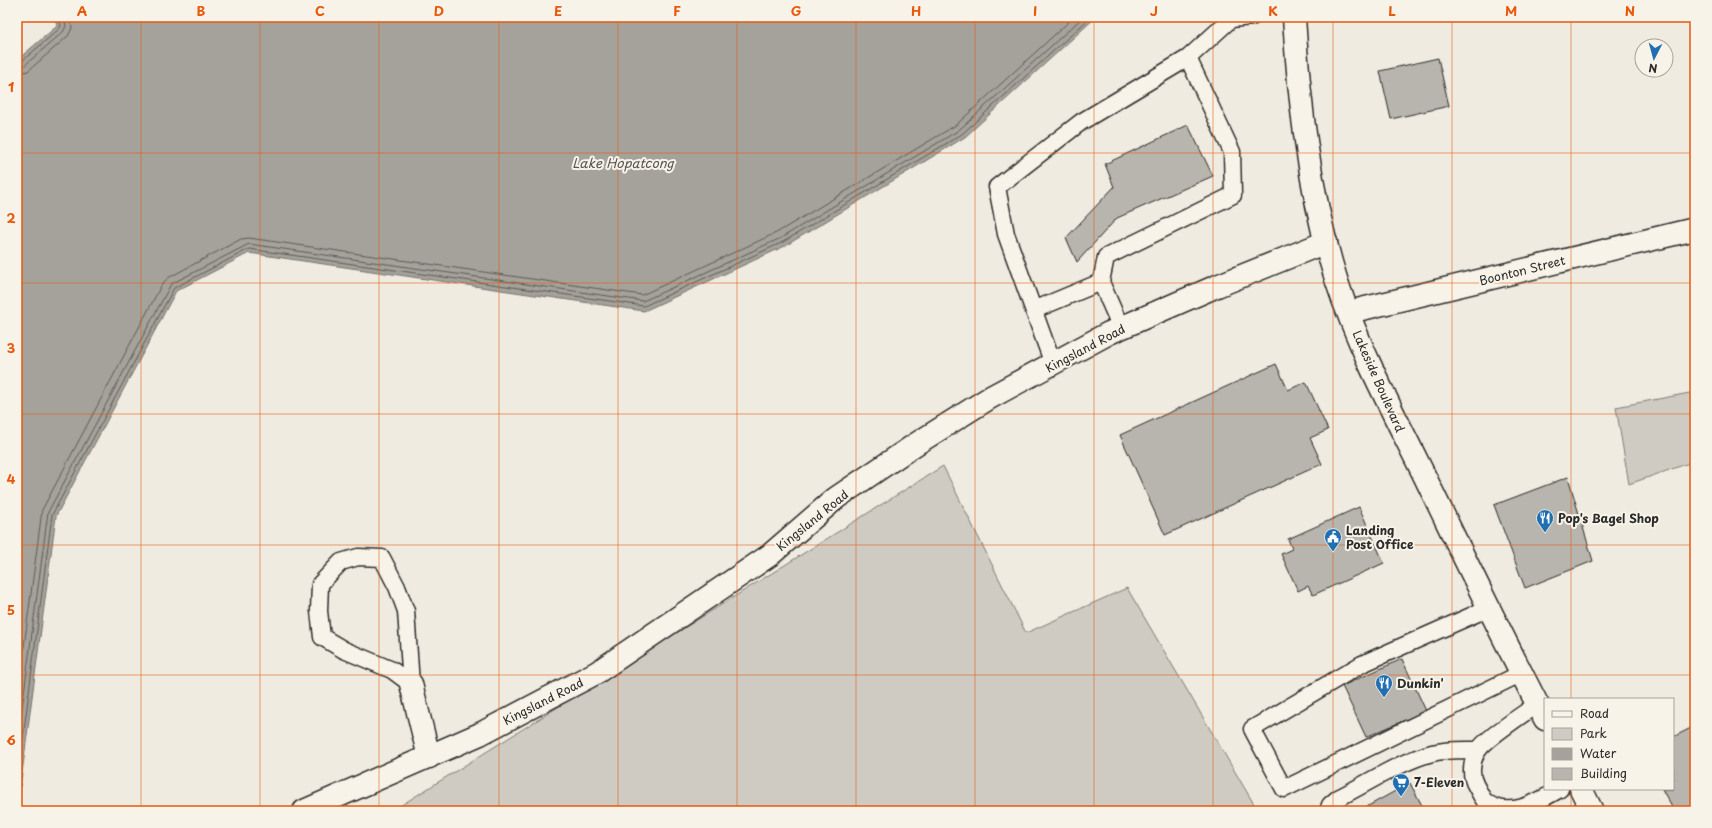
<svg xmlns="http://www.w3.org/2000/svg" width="1712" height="828" font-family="'Playpen Sans',sans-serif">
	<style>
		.green { fill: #cfcbc2; stroke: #7d7b76 }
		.water { fill: #a4a29a; stroke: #74726e }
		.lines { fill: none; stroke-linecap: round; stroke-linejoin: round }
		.shore { stroke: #5b5b57; stroke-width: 1 }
		.building { fill: #b8b5ae; stroke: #2b2b2b }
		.lane-casing { stroke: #2b2b2b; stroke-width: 19 }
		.street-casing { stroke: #2b2b2b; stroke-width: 25 }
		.secondary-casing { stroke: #2b2b2b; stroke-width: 25 }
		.lane { stroke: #f7f3e8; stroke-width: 16 }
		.street { stroke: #f7f3e8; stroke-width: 22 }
		.secondary { stroke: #f7f3e8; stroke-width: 22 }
		.grid { fill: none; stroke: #e8590c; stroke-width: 1; stroke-opacity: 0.55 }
		.labels { text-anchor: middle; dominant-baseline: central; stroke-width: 4; stroke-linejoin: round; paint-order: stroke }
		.street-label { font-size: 12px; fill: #2b2b2b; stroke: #f7f3e8 }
		.poi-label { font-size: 12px; font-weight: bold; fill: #2b2b2b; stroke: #f7f3e8; text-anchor: start }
		.water-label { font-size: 13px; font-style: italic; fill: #555552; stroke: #f7f3e8 }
		.neatline { fill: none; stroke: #e8590c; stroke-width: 1.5 }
		.grid-label { font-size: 13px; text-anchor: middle; font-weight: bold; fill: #e8590c }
	</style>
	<rect width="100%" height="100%" fill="#efebe0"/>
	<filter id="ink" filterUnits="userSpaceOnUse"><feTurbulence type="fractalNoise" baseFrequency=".025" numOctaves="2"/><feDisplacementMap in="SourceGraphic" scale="8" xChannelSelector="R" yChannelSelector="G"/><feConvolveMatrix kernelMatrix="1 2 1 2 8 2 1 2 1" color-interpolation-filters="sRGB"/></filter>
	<g filter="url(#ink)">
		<path class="green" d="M1695 392V461L1629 484 1616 407Z
			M943 466 1026 633 1127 588 1258 811H392Z"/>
		<path class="water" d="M55 17H1096L965 137 785 246 644 311 249 253 176 291 56 516 17 811V60L57 26Z"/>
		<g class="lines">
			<path class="shore" d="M17 63 21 62 59 29 61 26 59 17
				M17 68 24 66 63 32 66 26 64 17
				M17 74 28 71 68 36 72 28 70 17
				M17 700 42 510 162 284 168 278 241 239 249 238 642 295 778 232 956 125 1074 17
				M17 746 48 512 171 284 249 244 643 301 781 238 959 130 1083 17
				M17 784 52 515 174 288 249 249 644 306 783 242 962 134 1091 17"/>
		</g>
		<path class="building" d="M1438 58 1449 106 1391 119 1380 71Z
			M1188 125 1213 176 1117 218 1077 262 1066 238 1114 187 1105 164Z
			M1276 364 1288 390 1306 382 1328 430 1310 438 1322 464 1165 535 1120 435Z
			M1568 477 1593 561 1525 588 1494 505Z
			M1359 507 1384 563 1313 595 1308 586 1298 591 1281 554 1292 549 1288 539Z
			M1402 659 1426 711 1366 737 1342 686Z
			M1695 726V808L1690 811H1674L1662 789H1673V737Z
			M1410 783 1425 811H1359Z"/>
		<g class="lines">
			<g class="lane-casing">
				<path id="lane" d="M1034 310 1101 282
					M1121 328 1101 282 1106 257 1233 195 1232 152 1188 58
					M1053 364 1006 234 997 187 1081 122 1188 58 1231 19 1252 17
					M358 557 382 558 397 587 406 611 411 684 392 670 344 650 322 637 319 611 320 584 341 562Z
					M1489 608 1362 664 1252 729 1284 789 1522 673
					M1537 704C1524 714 1484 739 1477 752 1471 762 1470 776 1476 786 1479 791 1482 799 1486 802 1509 820 1539 801 1560 789
					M1328 811 1330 805 1338 798C1368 783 1399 762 1432 753 1447 749 1462 750 1478 750"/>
			</g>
			<g class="street-casing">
				<path id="street" d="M1349 312 1695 229
					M411 684 429 757
					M304 811 480 734 596 673 770 555 836 498 916 444 991 397 1109 333 1217 286 1326 242"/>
			</g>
			<g class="secondary-casing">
				<path id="secondary" d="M1294 17C1299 105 1310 198 1337 282 1359 349 1393 412 1424 475 1464 557 1503 639 1545 719
					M1581 789 1592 811"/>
			</g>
			<use href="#lane" class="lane"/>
			<use href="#street" class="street"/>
			<use href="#secondary" class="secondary"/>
		</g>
	</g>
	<path class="grid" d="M141 17V811M260 17V811M379 17V811M499 17V811M618 17V811M737 17V811M856 17V811M975 17V811M1094 17V811M1213 17V811M1333 17V811M1452 17V811M1571 17V699M17 153H1695M17 283H1695M17 414H1695M17 545H1695M17 675H1695M1571 789V811"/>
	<defs>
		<g id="restaurant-pin" transform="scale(0.9)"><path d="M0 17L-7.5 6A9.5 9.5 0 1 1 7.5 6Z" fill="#1f6fb2" stroke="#f7f3e8"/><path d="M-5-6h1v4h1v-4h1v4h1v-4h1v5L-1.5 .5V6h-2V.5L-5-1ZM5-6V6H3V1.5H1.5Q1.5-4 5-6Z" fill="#fff"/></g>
		<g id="civic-pin" transform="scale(0.9)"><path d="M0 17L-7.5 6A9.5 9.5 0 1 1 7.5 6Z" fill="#1f6fb2" stroke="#f7f3e8"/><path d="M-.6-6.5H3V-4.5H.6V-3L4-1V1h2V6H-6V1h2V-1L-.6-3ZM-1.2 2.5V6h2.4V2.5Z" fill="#fff"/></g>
		<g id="supermarket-pin" transform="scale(0.9)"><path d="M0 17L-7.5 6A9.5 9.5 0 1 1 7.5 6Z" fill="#1f6fb2" stroke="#f7f3e8"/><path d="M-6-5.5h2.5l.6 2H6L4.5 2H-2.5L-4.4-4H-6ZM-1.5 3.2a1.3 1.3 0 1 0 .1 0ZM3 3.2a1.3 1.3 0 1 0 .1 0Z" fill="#fff"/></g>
	</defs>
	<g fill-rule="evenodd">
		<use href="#restaurant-pin" x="1545" y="518"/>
		<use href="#civic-pin" x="1333" y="537"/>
		<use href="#restaurant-pin" x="1384" y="683"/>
		<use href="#supermarket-pin" x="1401" y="782"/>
	</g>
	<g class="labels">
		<g class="street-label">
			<text transform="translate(1522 270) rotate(-14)">Boonton Street</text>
			<text transform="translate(1085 348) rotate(-28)">Kingsland Road</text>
			<text transform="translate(1379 381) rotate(66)">Lakeside Boulevard</text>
			<text transform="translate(812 520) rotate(-39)">Kingsland Road</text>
			<text transform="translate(543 701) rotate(-27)">Kingsland Road</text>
		</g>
		<g class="poi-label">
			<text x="1558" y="518">Pop's Bagel Shop</text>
			<text x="1346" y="530">Landing<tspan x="1346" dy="14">Post Office</tspan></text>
			<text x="1397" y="683">Dunkin'</text>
			<text x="1414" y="782">7-Eleven</text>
		</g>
		<g class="water-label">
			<text x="623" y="162">Lake Hopatcong</text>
		</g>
	</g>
	<rect width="1712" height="828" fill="none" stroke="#f7f3e8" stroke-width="44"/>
	<rect x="1544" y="698" width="130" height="92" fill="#f7f3e8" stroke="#a5a39c"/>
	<rect x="1552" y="711" width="20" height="6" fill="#f7f3e8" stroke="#a5a39c"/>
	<text x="1580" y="718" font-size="12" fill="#2b2b2b">Road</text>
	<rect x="1552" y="728" width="20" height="12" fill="#cfcbc2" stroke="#a5a39c"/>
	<text x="1580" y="738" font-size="12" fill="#2b2b2b">Park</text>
	<rect x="1552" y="748" width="20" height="12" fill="#a4a29a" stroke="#a5a39c"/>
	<text x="1580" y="758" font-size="12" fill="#2b2b2b">Water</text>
	<rect x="1552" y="768" width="20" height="12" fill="#b8b5ae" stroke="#a5a39c"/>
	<text x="1580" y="778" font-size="12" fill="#2b2b2b">Building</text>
	<g transform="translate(1654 58) rotate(186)"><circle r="19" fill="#f7f3e8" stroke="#a5a39c"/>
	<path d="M0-3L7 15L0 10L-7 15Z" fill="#1f6fb2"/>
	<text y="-6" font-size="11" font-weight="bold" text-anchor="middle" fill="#2b2b2b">N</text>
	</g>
	<rect x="22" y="22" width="1668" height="784" class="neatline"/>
	<g class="grid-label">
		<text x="82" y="16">A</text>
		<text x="201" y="16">B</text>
		<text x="320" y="16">C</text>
		<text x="439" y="16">D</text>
		<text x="558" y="16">E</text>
		<text x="677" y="16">F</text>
		<text x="796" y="16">G</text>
		<text x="916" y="16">H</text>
		<text x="1035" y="16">I</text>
		<text x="1154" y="16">J</text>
		<text x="1273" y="16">K</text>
		<text x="1392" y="16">L</text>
		<text x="1511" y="16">M</text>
		<text x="1630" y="16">N</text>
		<text x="11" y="92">1</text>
		<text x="11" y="223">2</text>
		<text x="11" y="353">3</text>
		<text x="11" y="484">4</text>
		<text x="11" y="615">5</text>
		<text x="11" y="745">6</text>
	</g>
</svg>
